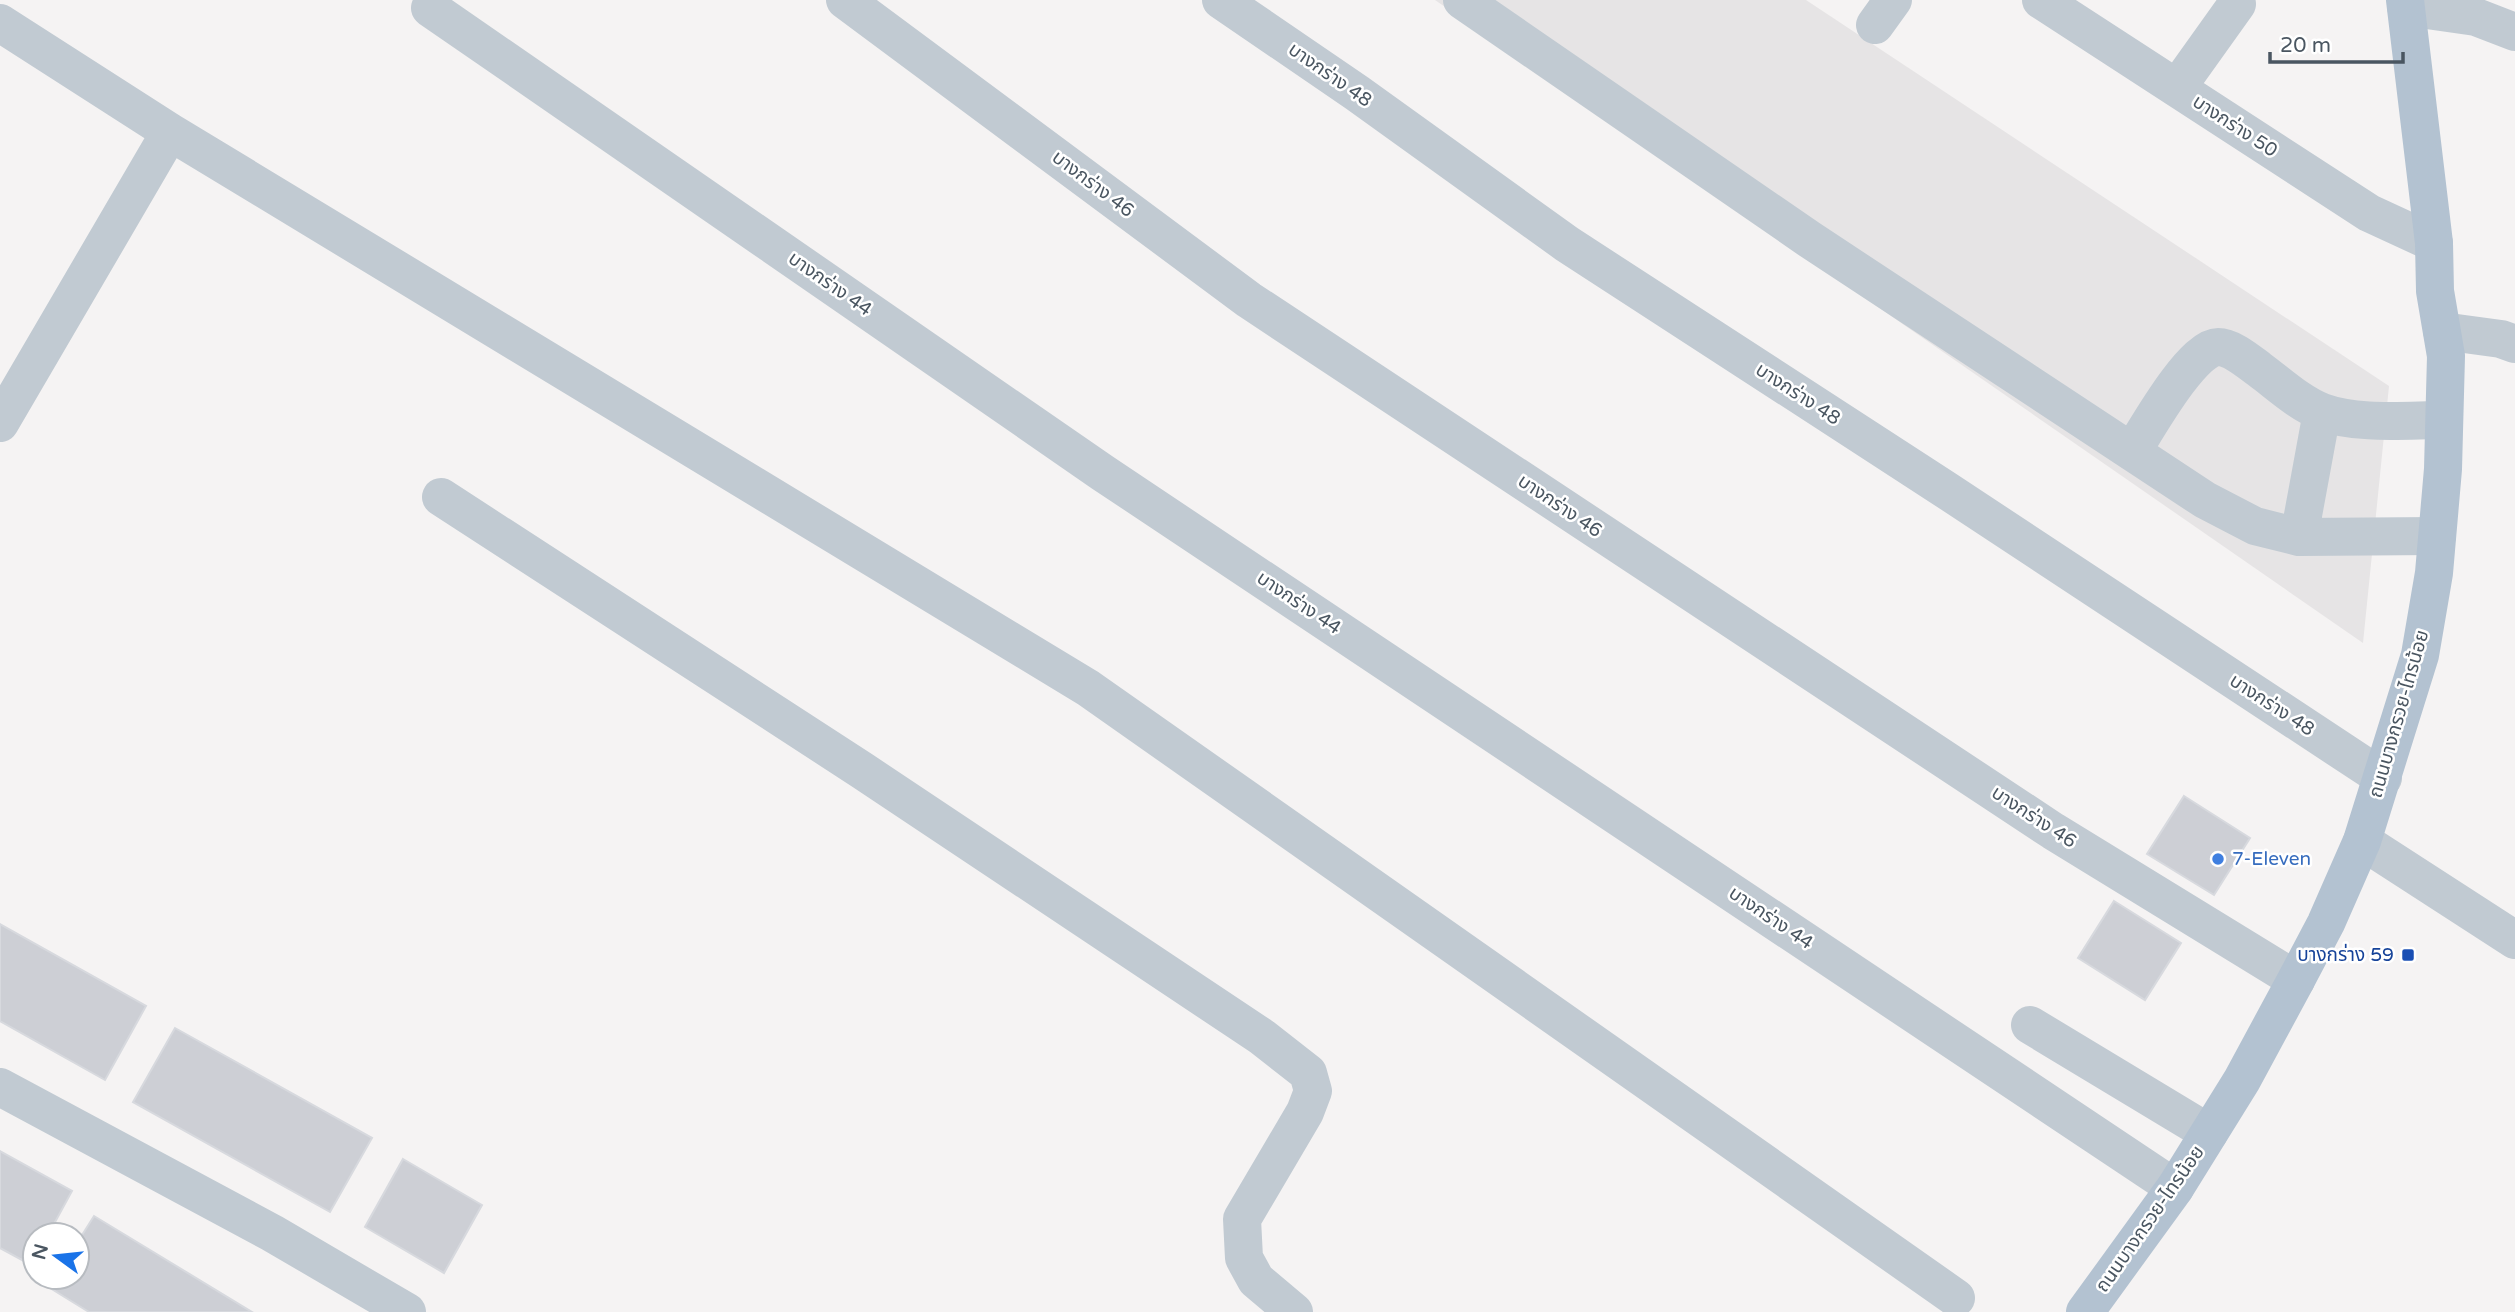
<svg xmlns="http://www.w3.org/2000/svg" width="2515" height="1312" font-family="'Varela Round','Noto Sans Thai',sans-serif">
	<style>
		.education { fill: #e6e4e5 }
		.building { fill: #cdcfd5; stroke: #d7d9de; stroke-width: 2 }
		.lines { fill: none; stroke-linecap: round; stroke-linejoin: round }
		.minor { stroke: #c1cad2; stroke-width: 38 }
		.major { stroke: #b3c2d1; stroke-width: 38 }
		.shop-dot { fill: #3f7fe0; stroke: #fff; stroke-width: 2.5 }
		.transit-dot { fill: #1a4fb4; stroke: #fff; stroke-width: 2.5 }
		.labels { text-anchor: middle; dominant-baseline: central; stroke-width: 5; stroke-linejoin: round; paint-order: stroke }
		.street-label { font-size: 19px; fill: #4a5661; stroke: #fff }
		.shop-label { font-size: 19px; fill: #366cbe; stroke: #fff; text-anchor: start }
		.transit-label { font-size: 19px; fill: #164399; stroke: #fff; text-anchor: end }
	</style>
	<rect width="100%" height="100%" fill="#f5f3f3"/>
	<path class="education" d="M1435 0H1806L2389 386 2363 643Z"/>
	<path class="building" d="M2184 796 2250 838 2214 895 2147 854Z
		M2114 901 2181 943 2145 1000 2078 958Z
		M0 924 146 1006 105 1080 0 1021Z
		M175 1028 372 1138 330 1212 133 1102Z
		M0 1151 72 1191 48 1235H35V1258L31 1265 0 1248Z
		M403 1159 482 1205 444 1273 365 1227Z
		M94 1216 252 1312H89L50 1288 57 1277H77V1243Z"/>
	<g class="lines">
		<path class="minor" d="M845 0 1249 300 2053 831 2296 980
			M1221 0 1357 93 1567 244 1946 490 2383 778
			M1462 0 1809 239 2205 500 2255 526 2299 537 2437 536
			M2041 0 2369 213 2434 243
			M2406 7 2476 17 2515 32
			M430 8 1103 473 2175 1188
			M0 23 170 132 1088 688 1956 1298
			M1875 25 1893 0
			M2177 88 2237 4
			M2442 331 2501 339 2515 344
			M0 423 170 132
			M2132 452C2146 430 2192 347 2218 347 2232 347 2249 362 2260 370 2279 384 2299 403 2322 412 2357 425 2407 420 2444 420
			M441 497 863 771 1262 1037 1308 1073 1313 1091 1305 1112 1242 1219 1244 1258 1256 1280 1294 1312
			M2299 537 2322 412
			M2362 841 2515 940
			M2030 1025 2209 1133
			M0 1087 272 1233 407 1312"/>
		<path class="major" d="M2085 1312 2175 1188 2242 1080 2296 980 2326 923 2362 841 2420 655 2434 573 2443 469 2446 356 2435 291 2434 243 2405 0"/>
	</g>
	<circle class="shop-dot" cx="2218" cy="859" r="7"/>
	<rect class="transit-dot" x="2401" y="948" width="14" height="14" rx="3.5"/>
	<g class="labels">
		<g class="street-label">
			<text transform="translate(1330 75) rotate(35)">บางกร่าง 48</text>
			<text transform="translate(2235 126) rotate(33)">บางกร่าง 50</text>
			<text transform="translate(1093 184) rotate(37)">บางกร่าง 46</text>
			<text transform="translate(830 284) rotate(35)">บางกร่าง 44</text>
			<text transform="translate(1798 394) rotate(33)">บางกร่าง 48</text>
			<text transform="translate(1560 506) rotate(34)">บางกร่าง 46</text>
			<text transform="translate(1299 603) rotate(34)">บางกร่าง 44</text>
			<text transform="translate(2272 705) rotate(33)">บางกร่าง 48</text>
			<text transform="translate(2399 714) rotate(-74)">ถนนบางกรวย-ไทรน้อย</text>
			<text transform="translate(2034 817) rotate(33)">บางกร่าง 46</text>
			<text transform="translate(1771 918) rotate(34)">บางกร่าง 44</text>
			<text transform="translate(2150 1219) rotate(-55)">ถนนบางกรวย-ไทรน้อย</text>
		</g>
		<g class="shop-label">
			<text x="2232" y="859">7-Eleven</text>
		</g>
		<g class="transit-label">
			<text x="2394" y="955">บางกร่าง 59</text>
		</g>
	</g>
	<g transform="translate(56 1256) rotate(285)"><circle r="33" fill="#ffffff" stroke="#b7bbc0" stroke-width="2"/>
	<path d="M0-5L12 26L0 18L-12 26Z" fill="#1a73e8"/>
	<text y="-10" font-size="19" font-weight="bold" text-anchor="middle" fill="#4a5661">N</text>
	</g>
	<path d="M2270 52v10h133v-10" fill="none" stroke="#4a5661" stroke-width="3.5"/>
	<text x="2280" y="52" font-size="21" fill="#4a5661" stroke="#ffffff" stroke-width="5" paint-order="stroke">20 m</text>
</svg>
